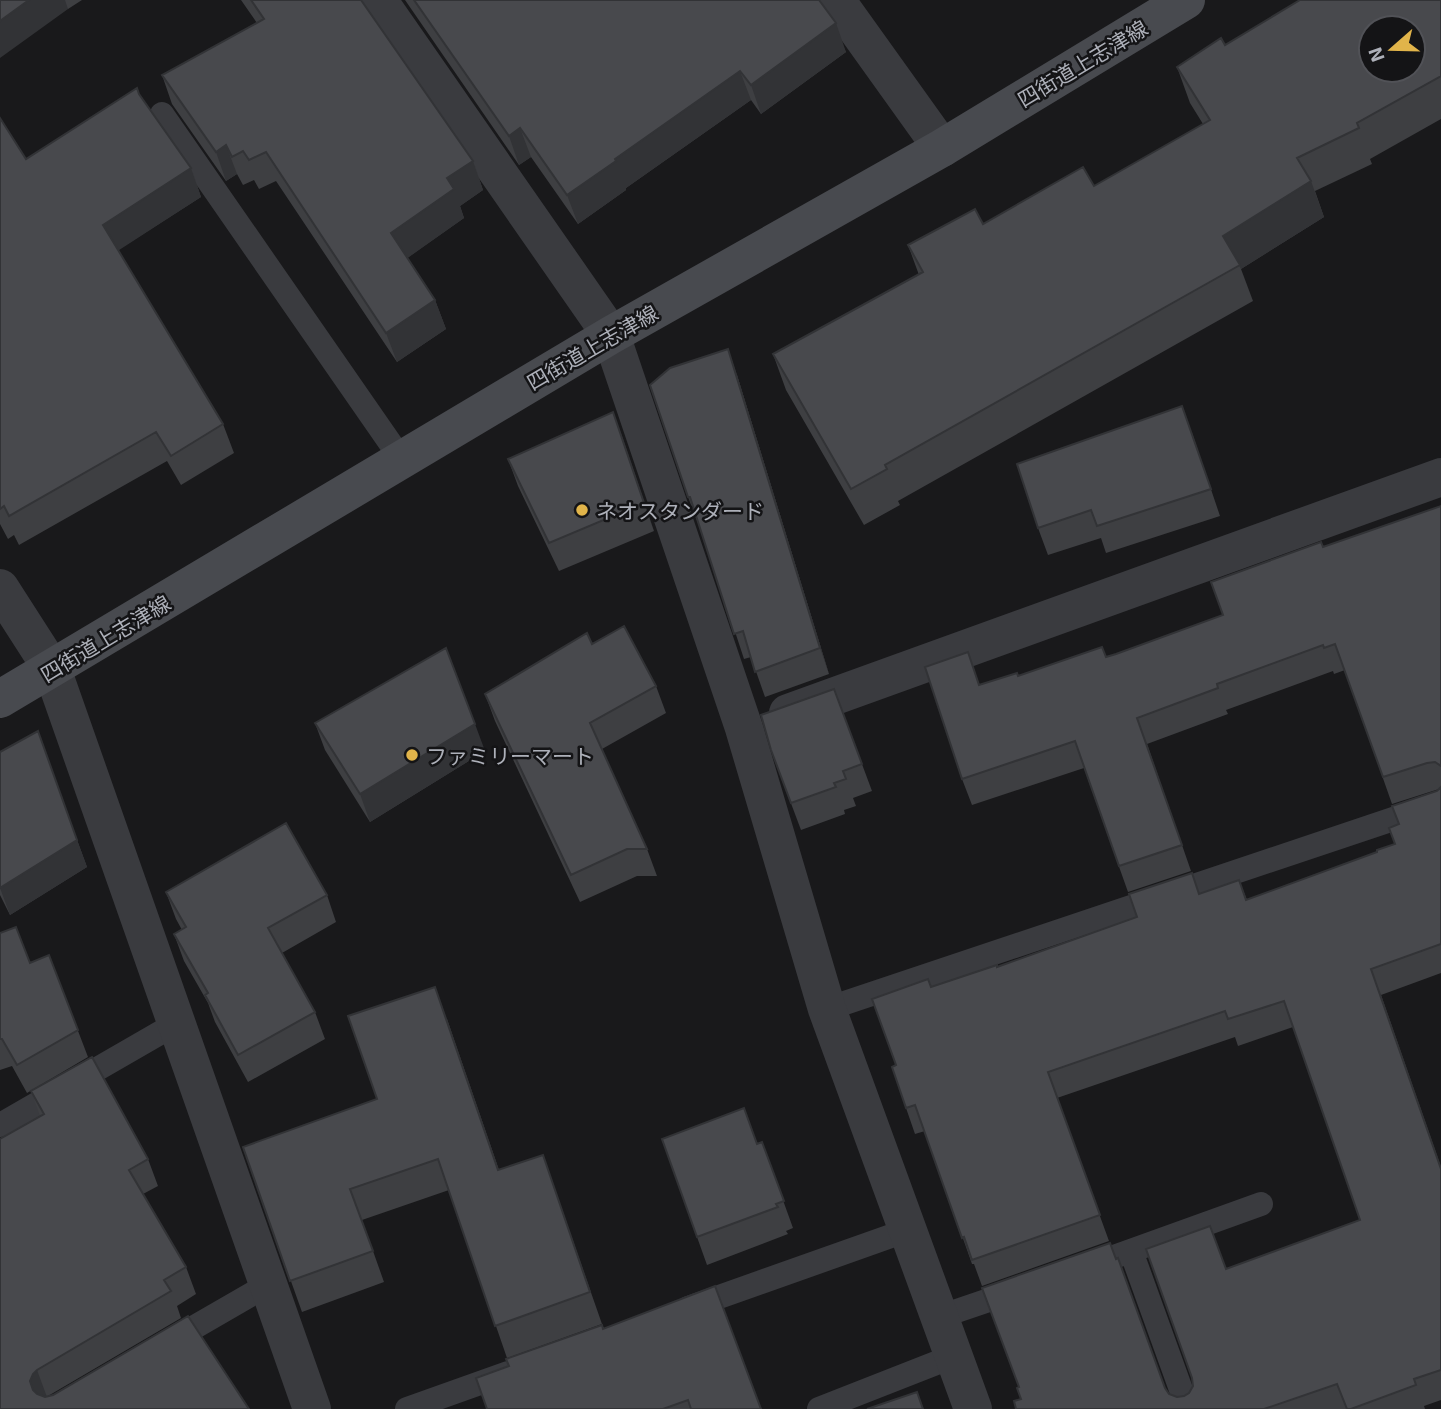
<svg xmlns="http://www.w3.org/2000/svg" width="1441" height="1409" font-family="'Exo 2','Noto Sans JP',sans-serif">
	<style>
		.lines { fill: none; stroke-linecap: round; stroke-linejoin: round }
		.service { stroke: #3a3b3f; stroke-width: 24 }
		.minor { stroke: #3a3b3f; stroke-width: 38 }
		.secondary { stroke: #484a4f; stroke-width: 38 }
		.wall { fill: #3e3f42 }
		.shaded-wall { fill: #323336 }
		.building { fill: #48494d; stroke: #323336; stroke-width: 2; fill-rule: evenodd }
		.poi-dot { fill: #e1b44a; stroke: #141416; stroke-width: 2.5 }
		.labels { text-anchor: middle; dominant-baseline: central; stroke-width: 5; stroke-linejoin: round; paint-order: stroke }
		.street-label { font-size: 21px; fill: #adb0b9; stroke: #141416 }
		.poi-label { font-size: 21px; fill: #adb0b9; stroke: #141416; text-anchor: start }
	</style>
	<rect width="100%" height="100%" fill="#19191b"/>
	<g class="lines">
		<path class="service" d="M162 114 402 460
			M827 1009 1441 803
			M0 1125 177 1023
			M1131 1251 1188 1409
			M1086 1267 1261 1204
			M688 1308 908 1230
			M939 1317 1018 1290
			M167 1343 269 1284
			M407 1409 508 1373
			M819 1409 954 1356"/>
		<path class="minor" d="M378 0 611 335 744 728 827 1009 973 1409
			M836 0 942 148
			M0 588 52 669 312 1409
			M788 713 1441 477"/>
		<path class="secondary" d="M0 699 611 335 942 148 1186 0"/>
	</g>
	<path class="wall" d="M0 0H82L68 9Z
		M241 0H361L473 161 483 190 460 206 464 218 407 258 435 300 446 329 397 362 276 181 259 189 254 180 243 185 237 174 226 181 172 104 162 75 257 23Z
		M405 0H819L846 52 761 114 751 100 626 188V190L578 224 531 157 519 165Z
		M1441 0V119L1370 159 1372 164 1315 191 1324 217 1241 269 1253 301 898 501 900 505 864 525 786 390 773 354 919 275 908 245 983 224 1094 186 1203 124 1190 103 1177 67 1225 45Z
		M139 94 191 168 201 197 118 250 223 424 234 453 181 485 167 461 19 545 14 535 8 539 0 524V118L26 159Z
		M737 375 829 674 765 697 751 657 744 659 699 522 698 523 688 497Z
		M613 412 654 531 559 571 518 486 508 459Z
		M1192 433 1220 516 1106 553 1101 538 1048 555 1038 528Z
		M1441 506V973L1381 995 1441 1167V1400L1424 1406 1425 1409H1016L1165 1389 1169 1394 1177 1397 1184 1396 1189 1393 1193 1386 1226 1269 1360 1220 1293 1027 1238 1046 1235 1037 1057 1098 1109 1241 982 1286 974 1264H972L925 1131 915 1134 906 1108 896 1065 931 987 997 967 1239 880 1247 900 1377 852 1395 844 1399 824 1439 789 1392 804 1345 670 1334 674 1333 671 1226 710 1228 714 1147 744 1191 871 1128 892 1084 768 972 805 962 779 980 685 1116 654 1223 615 1323 547Z
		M592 644 656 686 666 713 602 749 647 849 657 876H637L580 902 495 721 485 694Z
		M834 689 872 791 853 798 856 806 844 810 845 814 801 830 771 750Z
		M315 723 485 751 370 822 325 750Z
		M0 752 47 758 87 867 10 915 0 895Z
		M166 892 327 895 336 922 282 953 315 1012 325 1039 248 1082 215 1022 208 1003 184 961 174 934 182 930 176 919Z
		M0 933 30 963 49 955 88 1057 27 1093 12 1066 0 1070Z
		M447 1019 499 1170 543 1155 602 1324 507 1358 449 1190 362 1220 384 1282 302 1312 243 1147 377 1099Z
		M31 1091 148 1159 158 1186 143 1194 186 1267 196 1294 177 1306 181 1318 48 1396 0 1409 40 1116Z
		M662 1139 757 1144 762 1142 793 1228 786 1231 788 1234 707 1265Z
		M603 1329 761 1409H487L509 1366Z"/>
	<path class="shaded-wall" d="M29 0H65L68 9 0 58V21Z
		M836 23 846 52 761 114 751 85Z
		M740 71 751 100 626 188V190L578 224 567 195 615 159Z
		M520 128 531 157 519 165 509 136Z
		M226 145 237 174 226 181 216 152Z
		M473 161 483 190 460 206 464 218 402 262 391 233 447 178Z
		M191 168 201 197 113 254 103 225Z
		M1311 181 1324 217 1241 269 1223 236Z
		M435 300 446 329 397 362 386 333Z
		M728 349 737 375 829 674 820 648Z
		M613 412 623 439 654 531 644 503Z
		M475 724 485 751 370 822 360 794Z
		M77 840 87 867 10 915 0 888Z
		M37 1370 47 1397 40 1409 30 1381 33 1374Z"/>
	<path class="building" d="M0 0H29L0 21Z
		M251 0H361L473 161 447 178 454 189 391 233 435 300 386 333 266 152 249 160 243 151 232 157 226 145 216 152 162 75 264 19Z
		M414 0H819L836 23 751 85 740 71 615 159 616 161 567 195 520 128 509 136Z
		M1300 0H1441V76L1357 123 1359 128 1297 158 1311 181 1223 236 1240 265 885 465 887 469 851 489 773 354 923 272 908 245 975 209 983 224 1083 167 1094 186 1210 120 1177 67 1221 38 1225 45ZM1371 28H1413V70H1371Z
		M137 88 139 94 191 168 103 225 223 424 171 456 156 432 9 516 4 506 0 509V118L26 159Z
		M728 349 820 648 755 672 743 631 734 634 690 497H688L650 385 670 368Z
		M1182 406 1211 489 1097 526 1091 510 1038 528 1017 464Z
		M613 412 644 503 549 543 508 459Z
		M1441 506V766L1435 762 1427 763 1383 777 1335 644 1324 648 1323 645 1217 684 1218 688 1137 718 1182 845 1119 866 1075 741 962 779 925 667 968 652 979 685 1017 673 1018 676 1102 647 1106 657 1116 654 1223 615 1211 582 1321 542 1323 547Z
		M624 626 656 686 590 723 647 849H627L571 875 485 694 587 633 592 644Z
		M446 648 475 724 360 794 315 723Z
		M834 689 862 764 843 771 846 779 834 783 836 787 791 803 771 750 761 715Z
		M38 731 77 840 0 888V752Z
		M1441 787V944L1371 969 1441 1169V1370L1414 1379 1416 1385 1351 1409H1347L1337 1384 1264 1409H1016L1014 1401 1021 1399 1017 1388 1019 1387 982 1288 1110 1243 1116 1259 1118 1258 1165 1388 1169 1394 1177 1397 1184 1396 1189 1393 1193 1386 1192 1378 1146 1249 1210 1226 1226 1269 1360 1220 1284 1001 1228 1019 1225 1011 1048 1072 1100 1215 972 1260 964 1237 962 1238 915 1105 906 1108 892 1067 896 1065 872 999 928 979 931 987 997 965V967L1137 917 1129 894 1192 873 1199 894 1239 880 1246 900 1377 852V850L1395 844 1389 828 1399 824 1392 806 1437 791Z
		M286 823 327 895 268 928 315 1012 238 1055 205 995 208 993 174 934 186 927 166 892Z
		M16 927 30 963 49 955 78 1030 17 1065 2 1039H0V933Z
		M435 987 498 1170 543 1155 590 1292 495 1326 438 1159 350 1189 373 1251 290 1281 243 1147 377 1099 348 1016Z
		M92 1057 148 1159 129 1170 186 1267 164 1280 171 1291 37 1370 33 1374 30 1381 33 1390 37 1394 45 1397 53 1395 188 1316 249 1409H0V1139L44 1114 31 1091Z
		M744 1108 757 1144 762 1142 784 1201 776 1204 778 1207 697 1237 662 1139Z
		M715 1286 761 1409H691L688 1400 663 1409H487L476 1378 509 1366 506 1359 602 1325 603 1329Z
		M917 1392 923 1409H867Z"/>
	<g class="poi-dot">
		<circle cx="582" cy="510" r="7"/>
		<circle cx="412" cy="755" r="7"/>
	</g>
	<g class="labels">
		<g class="street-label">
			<text transform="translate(1082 63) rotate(-31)">四街道上志津線</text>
			<text transform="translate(592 347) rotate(-30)">四街道上志津線</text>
			<text transform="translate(105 638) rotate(-31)">四街道上志津線</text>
		</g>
		<g class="poi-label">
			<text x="596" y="510">ネオスタンダード</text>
			<text x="426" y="755">ファミリーマート</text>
		</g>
	</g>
	<g transform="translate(1392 49) rotate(250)"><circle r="33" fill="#141416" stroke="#515257" stroke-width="2"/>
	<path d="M0-5L12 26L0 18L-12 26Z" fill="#e1b44a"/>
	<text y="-10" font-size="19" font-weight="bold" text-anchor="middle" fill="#adb0b9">N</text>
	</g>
</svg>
